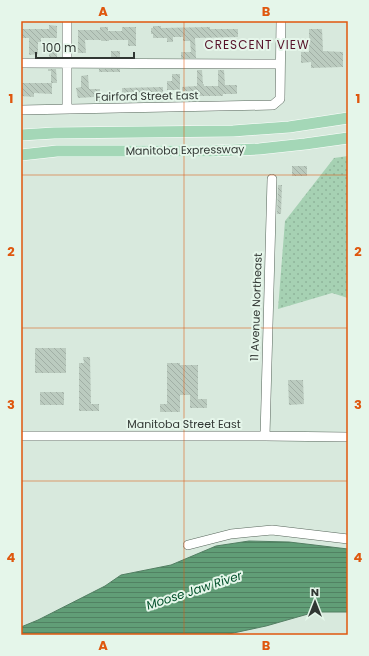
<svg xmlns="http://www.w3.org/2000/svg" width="369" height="656" font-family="Poppins,sans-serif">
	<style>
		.grass { fill: url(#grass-dots) }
		.water { fill: url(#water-rules); stroke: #537f63 }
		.building { fill: url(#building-back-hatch) }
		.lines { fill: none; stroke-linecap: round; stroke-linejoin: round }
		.minor-casing { stroke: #57665b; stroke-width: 10 }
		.major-casing { stroke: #fff; stroke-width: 12 }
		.minor { stroke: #fff; stroke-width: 9 }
		.major { stroke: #a4d7b7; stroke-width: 11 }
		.grid { fill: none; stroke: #df570e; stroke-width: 1; stroke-opacity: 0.55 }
		.labels { text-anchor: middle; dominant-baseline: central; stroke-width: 4; stroke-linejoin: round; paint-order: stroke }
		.street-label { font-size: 11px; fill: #313733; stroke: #e5f6ea }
		.neighbourhood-label { font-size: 12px; letter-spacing: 1px; fill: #561229; stroke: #e5f6ea }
		.water-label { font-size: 12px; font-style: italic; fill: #03512b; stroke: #e5f6ea }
		.neatline { fill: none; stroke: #df570e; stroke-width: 1.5 }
		.grid-label { font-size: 13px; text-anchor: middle; font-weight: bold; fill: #df570e }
	</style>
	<defs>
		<pattern id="grass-dots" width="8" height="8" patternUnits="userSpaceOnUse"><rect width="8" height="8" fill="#a6d1b3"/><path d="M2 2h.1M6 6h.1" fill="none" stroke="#8fb49a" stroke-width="1.8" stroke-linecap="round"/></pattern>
		<pattern id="water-rules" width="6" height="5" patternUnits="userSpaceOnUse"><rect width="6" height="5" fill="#619e77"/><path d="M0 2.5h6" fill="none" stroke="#518262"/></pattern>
		<pattern id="building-back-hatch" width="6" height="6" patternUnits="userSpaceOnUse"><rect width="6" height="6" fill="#bbcbbf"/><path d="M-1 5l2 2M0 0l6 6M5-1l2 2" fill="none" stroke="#a1afa5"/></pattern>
	</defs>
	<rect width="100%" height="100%" fill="#d8e9dd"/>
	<path class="grass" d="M348 156V298L332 293 278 309 285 221 334 158Z"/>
	<path class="water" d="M249 541 289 542 348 549V612H315L266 626 224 635H21V627L38 620 105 586 121 575 171 565 216 546Z"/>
	<path class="building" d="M49 25 57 26V38H41V42H38V54L29 55V38H21V29H49Z
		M153 26H161V28L210 27V29H238V37L195 38 196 58H181V52H191L190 41H183V37H173V42H167V38H153V34H151V28H153Z
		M100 27H108V31H122V27H136V46H128V40H109V41H101V40H85L86 53H78V30H100Z
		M309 29H322L323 51 343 52V67L311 68V62L301 63V52H309Z
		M49 50H57V57H49Z
		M111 51H120V57H111Z
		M48 69H56L57 83H52V94L34 93V97L21 96V83H51V71H48Z
		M99 69H120V72H99Z
		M197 70H202L203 84H204V86H218V70H224L225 85H237V94H223V96H182V87L197 86Z
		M172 74H180V90H167V81H172Z
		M88 75 89 89H100V102H94V97L78 98 76 88 81 87V76Z
		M163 87V96H139V95H122V88Z
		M292 166H307V176H292Z
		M278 185H282L281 214H277Z
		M35 348H66V373H35Z
		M83 357H90L91 404H99V411H79V363H84Z
		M167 363H180V365H198V399H207V408H190V395H180V412H160V404H167Z
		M288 380H303L304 404 289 405Z
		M40 392H64V405H40Z"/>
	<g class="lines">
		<g class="minor-casing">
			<path id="minor" d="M67 21V109
				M21 63 280 64
				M21 110 273 105 280 99 281 21
				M21 436H265L348 437
				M265 436 272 179
				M188 545 231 534 272 530 348 539"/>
		</g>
		<g class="major-casing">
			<path id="major" d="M21 135 54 133 233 131 289 127 348 118
				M21 155 57 151H211L259 149 305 144 348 138"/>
		</g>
		<use href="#minor" class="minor"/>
		<use href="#major" class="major"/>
	</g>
	<path class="grid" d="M184 21V635M21 175H348M21 328H348M21 481H348"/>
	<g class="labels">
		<g class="street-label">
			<text transform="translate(147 96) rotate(-1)">Fairford Street East</text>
			<text transform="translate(185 150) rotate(-1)">Manitoba Expressway</text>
			<text transform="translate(256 307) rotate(-88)">11 Avenue Northeast</text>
			<text x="184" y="424">Manitoba Street East</text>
		</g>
		<g class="neighbourhood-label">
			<text x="257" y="44">CRESCENT VIEW</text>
		</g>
		<g class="water-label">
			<text transform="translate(194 590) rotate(-18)">Moose Jaw River</text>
		</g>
	</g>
	<rect width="369" height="656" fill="none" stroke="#e5f6ea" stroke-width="44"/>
	<g transform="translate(315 602)" stroke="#e5f6ea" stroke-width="3" paint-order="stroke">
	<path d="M0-3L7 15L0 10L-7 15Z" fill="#313733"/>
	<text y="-6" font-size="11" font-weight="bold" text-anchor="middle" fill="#313733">N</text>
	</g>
	<path d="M36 52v6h98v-6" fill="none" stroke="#313733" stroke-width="2"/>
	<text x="42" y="52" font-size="12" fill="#313733" stroke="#e5f6ea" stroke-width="3" paint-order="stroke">100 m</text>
	<rect x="22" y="22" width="325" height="612" class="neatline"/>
	<g class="grid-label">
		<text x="103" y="16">A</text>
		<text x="266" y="16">B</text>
		<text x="11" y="103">1</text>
		<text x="358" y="103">1</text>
		<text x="11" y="256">2</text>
		<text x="358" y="256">2</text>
		<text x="11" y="409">3</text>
		<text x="358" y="409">3</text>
		<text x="11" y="562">4</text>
		<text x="358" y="562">4</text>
		<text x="103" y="650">A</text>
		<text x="266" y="650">B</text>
	</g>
</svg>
